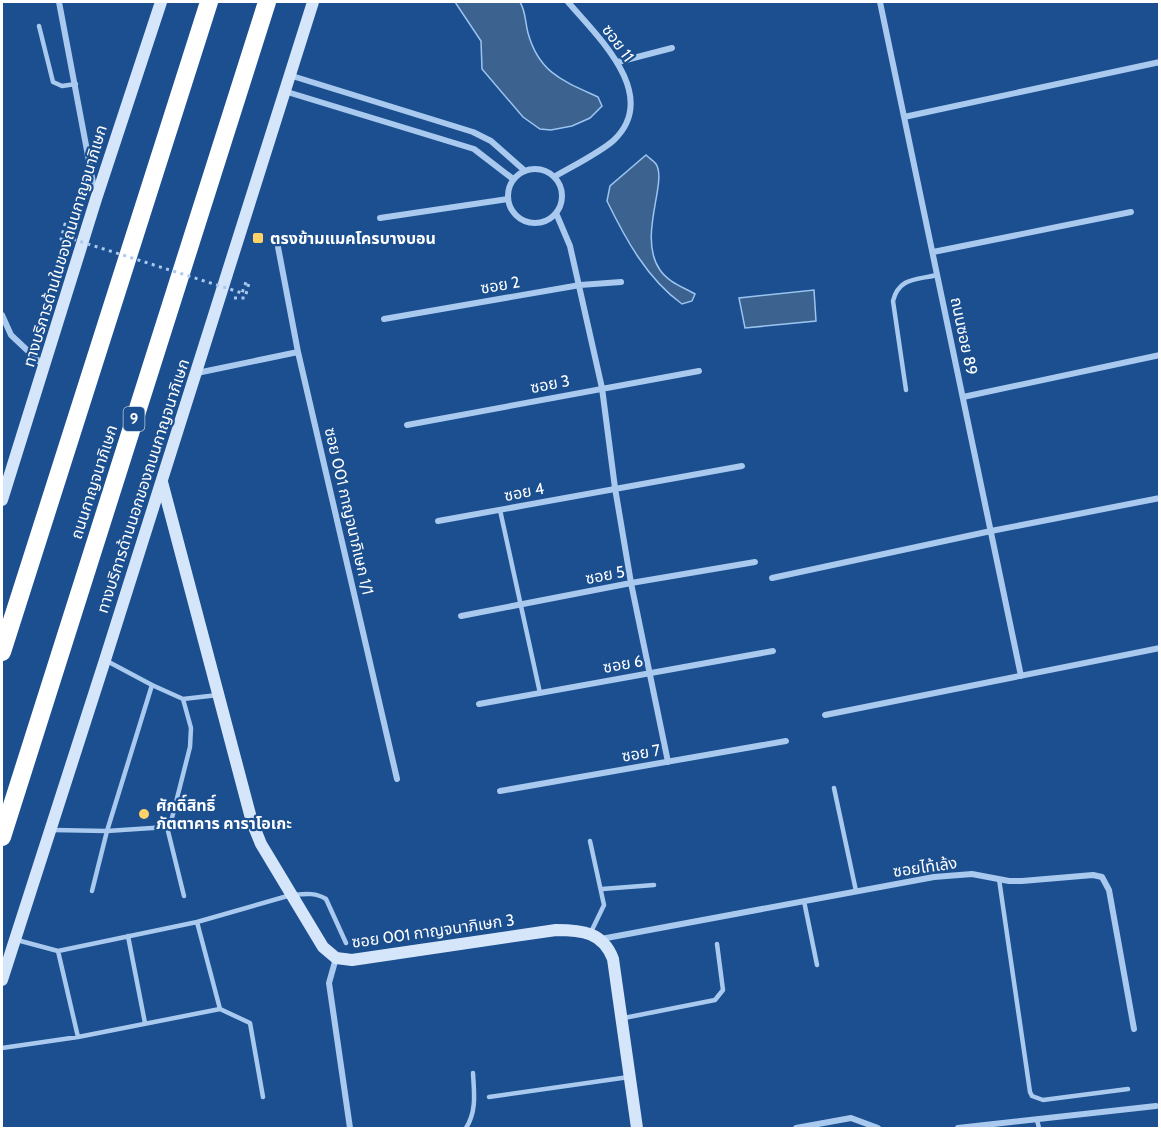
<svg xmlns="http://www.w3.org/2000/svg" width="1161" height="1130" font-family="Cabin,'Noto Sans Thai',sans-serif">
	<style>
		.water { fill: #3c6290; stroke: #9cc4f0; stroke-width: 1.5 }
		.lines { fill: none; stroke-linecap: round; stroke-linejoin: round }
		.path { stroke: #a9c9ee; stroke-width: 3; stroke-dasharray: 3 4.5; stroke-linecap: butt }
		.lane { stroke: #a9c9ee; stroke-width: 4.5 }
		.street { stroke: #a9c9ee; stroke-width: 6 }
		.secondary { stroke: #d6e6fa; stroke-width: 12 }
		.highway { stroke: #fff; stroke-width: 18 }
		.path-bridge { stroke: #a9c9ee; stroke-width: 3; stroke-dasharray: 3 4.5; stroke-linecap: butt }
		.poi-dot { fill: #ffd166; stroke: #1b4f8f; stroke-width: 2 }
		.labels { text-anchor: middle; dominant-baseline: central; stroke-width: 4.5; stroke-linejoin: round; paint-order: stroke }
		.shield { fill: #1b4f8f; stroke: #bbcadd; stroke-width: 1.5 }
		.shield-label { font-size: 15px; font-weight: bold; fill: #fff }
		.street-label { font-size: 16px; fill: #fff; stroke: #1b4f8f }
		.poi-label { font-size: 16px; font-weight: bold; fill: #fff; stroke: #1b4f8f; text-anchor: start }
	</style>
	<rect width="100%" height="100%" fill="#1b4f8f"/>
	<path class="water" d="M455 2H520C526 12 525 22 528 33 539 73 563 81 598 97L602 106 590 118 572 126 551 130 540 129 523 117 482 69 481 41Z
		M646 155C649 158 654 161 656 164 668 182 637 237 660 270 668 282 683 287 695 294L692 301 682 304C647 279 625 238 607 201L610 186Z
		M814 290 816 321 745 328 739 298Z"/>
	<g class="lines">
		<path class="path" d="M66 237 69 226 65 224 61 239 68 244
			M234 298H245L249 283 246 282 242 293"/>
		<path class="lane" d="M39 26 53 82 62 86 76 84
			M906 390 893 301C899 277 917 280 937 275
			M500 510 540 693
			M105 660 152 685 183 699 191 728 190 747 172 818 167 827 184 896
			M183 699 218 695
			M834 788 856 891
			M53 830 107 831 167 827
			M590 841 604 905 591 932
			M999 879 1030 1092 1032 1096 1043 1100 1128 1089
			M602 889 654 885
			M92 891 107 831 152 685
			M804 901 817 965
			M128 936 145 1023
			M17 940 58 951
			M220 1009 250 1023 263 1097
			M624 1018 715 1000 723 990 717 944
			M78 1037 58 951 197 922 291 895C304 894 315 892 326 899L346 943
			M2 1048 78 1037 220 1009 197 922
			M489 1097 629 1077
			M1037 1120 1039 1128
			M466 1128C477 1111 474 1092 473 1073"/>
		<path class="street" d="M59 2 95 193
			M880 2 1021 676
			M618 62 672 48
			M289 75 473 132 491 141 525 171
			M284 91 474 149 513 179
			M904 117 1160 62
			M508 196a27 27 0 1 1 54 0a27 27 0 1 1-54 0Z
			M554 177C571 167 601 152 614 140 661 95 597 36 568 2
			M556 213 570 246 602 388 615 488 631 583 668 762
			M380 218 508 199
			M278 247 298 352
			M933 252 1131 212
			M2 315 11 335 45 367
			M384 319 580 285 621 282
			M197 373 298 352 397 779
			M963 397 1160 355
			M407 425 699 371
			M438 521 742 466
			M772 578 991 531 1160 498
			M461 616 631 583 755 562
			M479 704 773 651
			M825 715 1160 648
			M500 791 786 741
			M601 939 934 877 972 874 1009 881H1022L1093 875 1102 877 1109 890 1134 1029
			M336 958 329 983 350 1128
			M796 1128 851 1118 878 1128
			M958 1128 1156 1106"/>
		<path class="secondary" d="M162 482 252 822 261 844 323 947 336 958 352 960 556 930C582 930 603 932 613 959L637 1128
			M2 500 96 199 161 2
			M2 980 105 660 313 2"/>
		<path class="highway" d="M2 652 209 2
			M2 837 267 2"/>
		<path class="path-bridge" d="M66 237 242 293"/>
	</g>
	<g class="poi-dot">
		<rect x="252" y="232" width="12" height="12" rx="3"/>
		<circle cx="144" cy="814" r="6"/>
	</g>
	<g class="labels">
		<rect class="shield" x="123.5" y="407" width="21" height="24" rx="4.5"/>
		<g class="shield-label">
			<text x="134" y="419">9</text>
		</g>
		<g class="street-label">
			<text transform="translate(618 43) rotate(54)">ซอย 11</text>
			<text transform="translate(65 246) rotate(-73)">ทางบริการด้านในของถนนกาญจนาภิเษก</text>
			<text transform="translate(500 285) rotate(-10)">ซอย 2</text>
			<text transform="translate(964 336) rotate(78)">ถนนซอย 89</text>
			<text transform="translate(550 384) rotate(-11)">ซอย 3</text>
			<text transform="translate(94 482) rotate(-72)">ถนนกาญจนาภิเษก</text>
			<text transform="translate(143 486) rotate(-72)">ทางบริการด้านนอกของถนนกาญจนาภิเษก</text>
			<text transform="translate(524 492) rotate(-11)">ซอย 4</text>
			<text transform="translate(349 511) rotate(77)">ซอย 001 กาญจนาภิเษก 1/1</text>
			<text transform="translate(605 575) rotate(-11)">ซอย 5</text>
			<text transform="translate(623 664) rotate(-10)">ซอย 6</text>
			<text transform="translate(641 753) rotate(-10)">ซอย 7</text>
			<text transform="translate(925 867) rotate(-8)">ซอยไท้เล้ง</text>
			<text transform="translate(433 931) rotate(-8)">ซอย 001 กาญจนาภิเษก 3</text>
		</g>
		<g class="poi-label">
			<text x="270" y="238">ตรงข้ามแมคโครบางบอน</text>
			<text x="156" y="805">ศักดิ์สิทธิ์<tspan x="156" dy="18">ภัตตาคาร คาราโอเกะ</tspan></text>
		</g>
	</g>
	<rect width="1161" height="1130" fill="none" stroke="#ffffff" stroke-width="6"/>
</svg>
